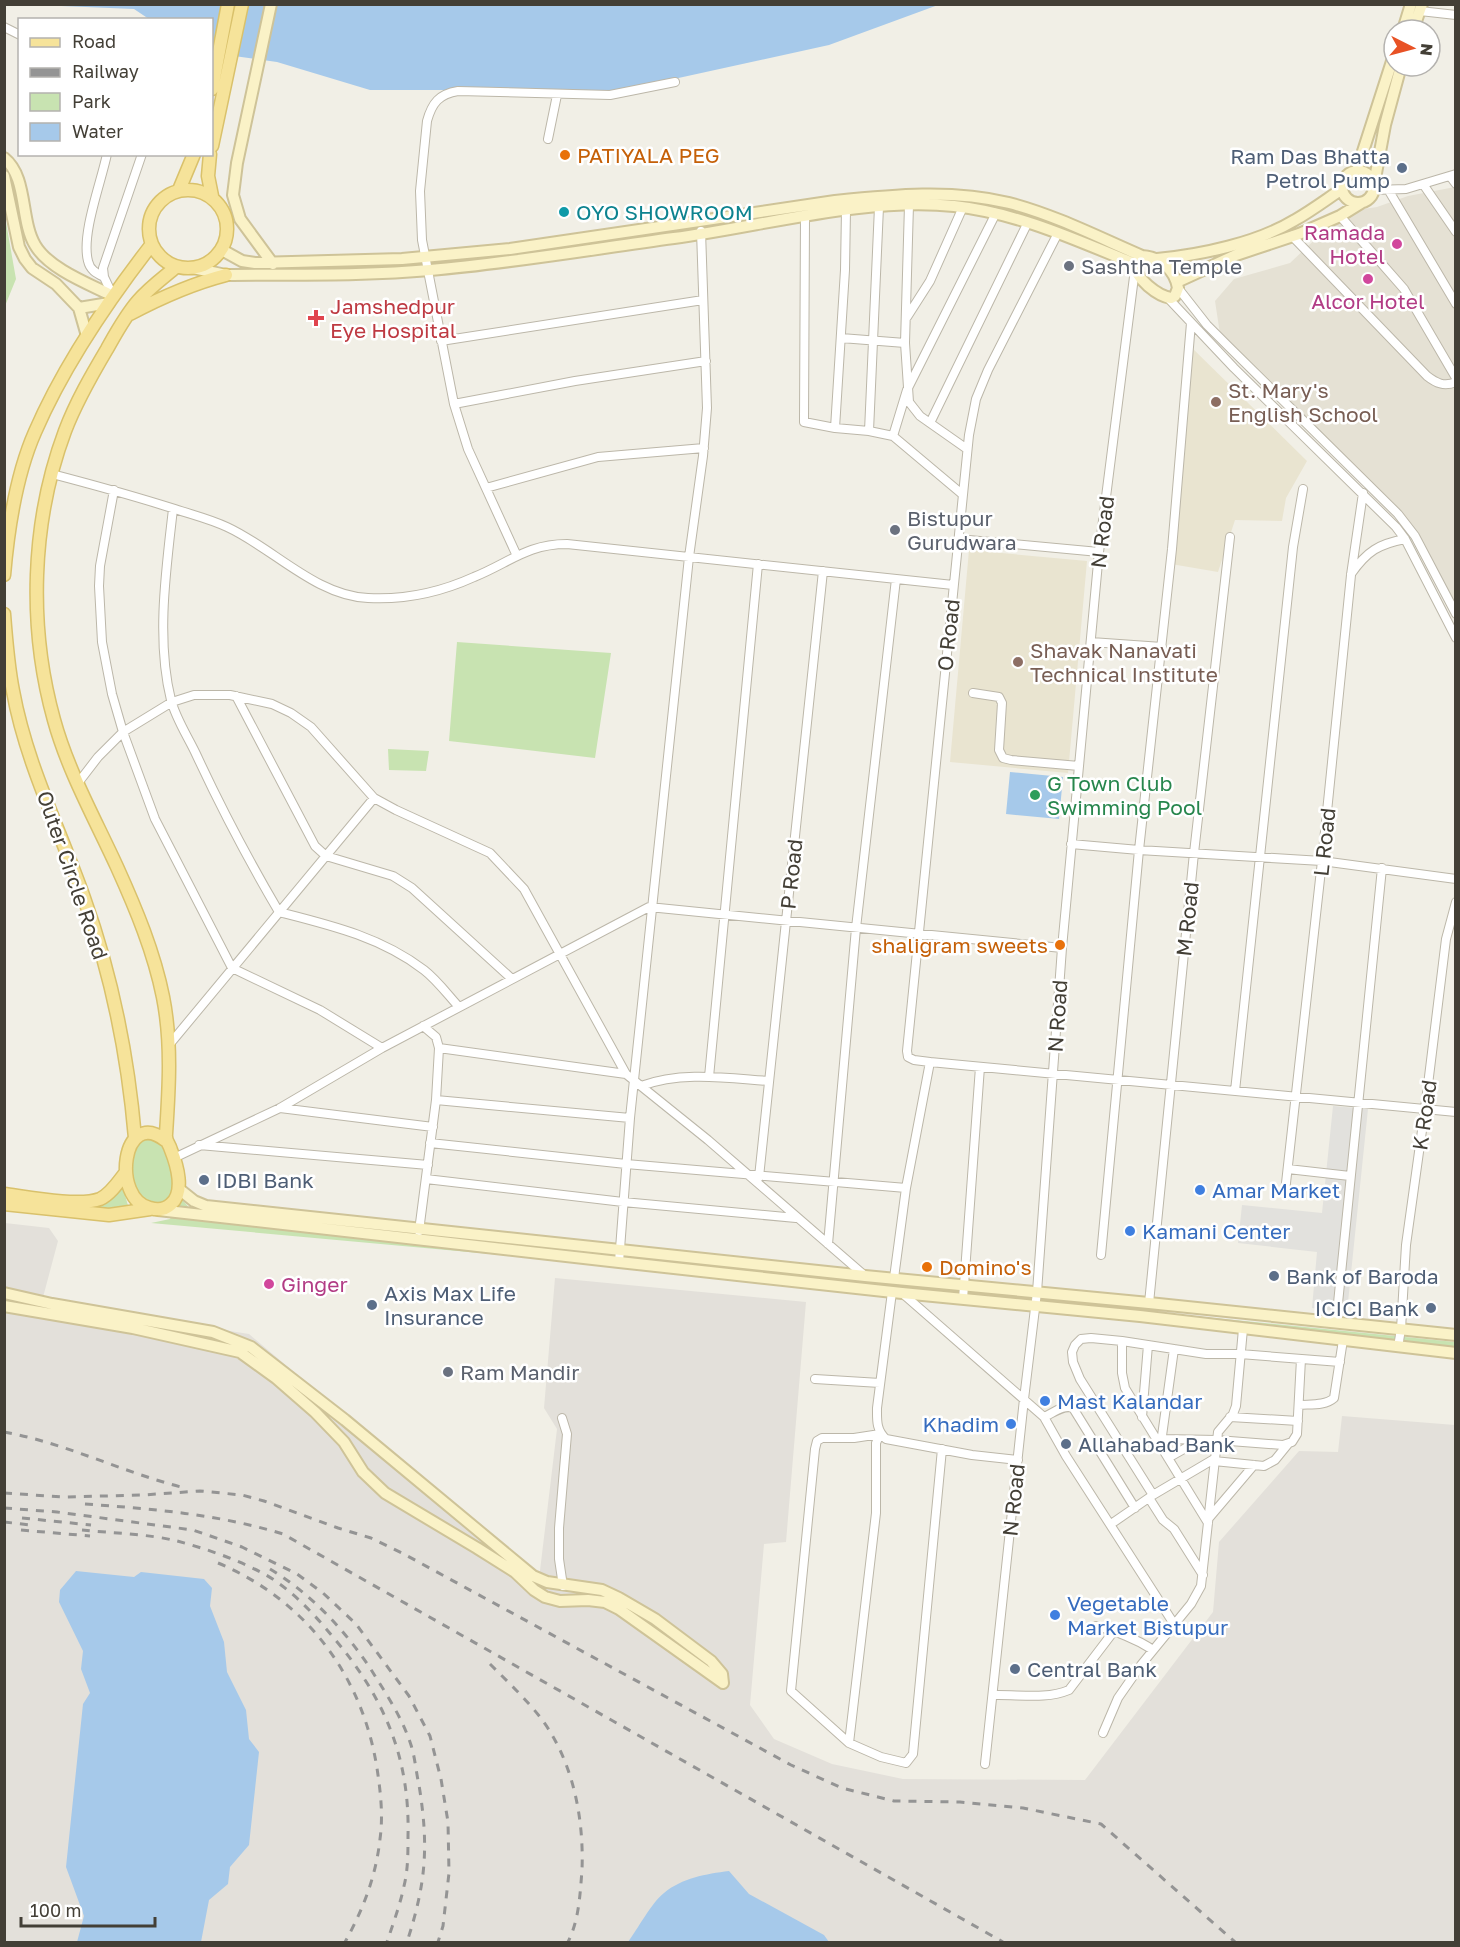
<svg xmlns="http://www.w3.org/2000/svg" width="1460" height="1947" font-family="'Golos Text',sans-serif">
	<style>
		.residential { fill: #e5e1d4 }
		.industrial { fill: #e3e0da }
		.education { fill: #e9e4d0 }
		.green { fill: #c8e3b1 }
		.parking { fill: #e2e1dd }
		.water { fill: #a6c9ea }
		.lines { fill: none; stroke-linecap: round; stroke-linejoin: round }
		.street-casing { stroke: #bcb7a9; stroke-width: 10 }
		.secondary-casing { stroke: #cec398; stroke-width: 14 }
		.primary-casing { stroke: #d9c16b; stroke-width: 15 }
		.street { stroke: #fff; stroke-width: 8 }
		.secondary { stroke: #faf2c7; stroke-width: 10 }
		.primary { stroke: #f6e39a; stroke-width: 12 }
		.rail { stroke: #949494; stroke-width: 3; stroke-dasharray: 8 8; stroke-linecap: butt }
		.food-dot { fill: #e8710a; stroke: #fff; stroke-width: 2 }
		.service-dot { fill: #5c6f8a; stroke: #fff; stroke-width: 2 }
		.culture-dot { fill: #0f9aa8; stroke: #fff; stroke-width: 2 }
		.hotel-dot { fill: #d1479c; stroke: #fff; stroke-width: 2 }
		.worship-dot { fill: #6b7280; stroke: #fff; stroke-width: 2 }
		.health-dot { fill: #e0444e; stroke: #fff; stroke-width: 2 }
		.education-dot { fill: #8d6e63; stroke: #fff; stroke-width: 2 }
		.leisure-dot { fill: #2e9e5b; stroke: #fff; stroke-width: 2 }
		.shop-dot { fill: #3f7fe0; stroke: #fff; stroke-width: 2 }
		.labels { text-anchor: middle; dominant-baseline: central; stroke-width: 5; stroke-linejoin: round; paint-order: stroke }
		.food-label { font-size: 21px; fill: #c56008; stroke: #fff; text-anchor: start }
		.service-label { font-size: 21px; fill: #4e5e75; stroke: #fff; text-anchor: start }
		.culture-label { font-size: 21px; fill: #0d838f; stroke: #fff; text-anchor: start }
		.hotel-label { font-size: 21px; fill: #b23c85; stroke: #fff; text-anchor: end }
		.worship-label { font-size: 21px; fill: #5b616d; stroke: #fff; text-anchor: start }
		.health-label { font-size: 21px; fill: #be3a42; stroke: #fff; text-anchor: start }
		.education-label { font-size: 21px; fill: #785e54; stroke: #fff; text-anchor: start }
		.street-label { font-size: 21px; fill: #433f36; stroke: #fff }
		.leisure-label { font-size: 21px; fill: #27864d; stroke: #fff; text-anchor: start }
		.shop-label { font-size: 21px; fill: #366cbe; stroke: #fff; text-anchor: start }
	</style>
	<rect width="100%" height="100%" fill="#f1efe6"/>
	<path class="residential" d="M1455 187V610L1418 534 1220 334 1215 301 1234 279 1290 263 1344 212 1377 207 1408 196Z"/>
	<path class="industrial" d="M5 1223 49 1228 58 1241 42 1301 249 1334 539 1579 557 1429 544 1408 555 1278 806 1302 786 1542 764 1544 750 1705 774 1739 832 1764 903 1779 1085 1780 1213 1612 1219 1542 1299 1451 1338 1452 1342 1416 1455 1425V1942H5Z"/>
	<path class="education" d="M1188 344 1307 461 1286 498 1282 521 1235 520 1218 572 1171 564Z
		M969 550 1087 561 1068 773 950 762Z"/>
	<path class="green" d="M4 211 16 279 5 306H4Z
		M457 642 611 653 595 758 449 741Z
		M388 749 429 751 426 771 389 770Z
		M143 1136 167 1144 178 1186 166 1204 146 1205 134 1187 132 1170 136 1144Z
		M123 1188 129 1209 112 1211 65 1207 112 1198Z
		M177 1194 194 1213 216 1218 1027 1299 1025 1303 151 1223 170 1219 177 1206Z
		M1043 1301 1455 1342V1348L1042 1305Z"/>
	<path class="parking" d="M1333 1106 1368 1109 1347 1312 1312 1308 1317 1252 1238 1243 1242 1205 1322 1213Z"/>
	<path class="water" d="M37 5H938L829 45 610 93 461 90H370L277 62 212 53V20L149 19 134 9Z
		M1010 772 1063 777 1059 819 1006 814Z
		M76 1571 134 1577 141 1572 204 1579 212 1588 210 1606 224 1642 227 1672 246 1710 249 1739 259 1752 249 1845 230 1867 228 1884 209 1900 201 1942H77L84 1916 66 1867 83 1704 90 1693 81 1669 83 1651 59 1602 60 1590Z
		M729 1871 749 1894 824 1935 829 1942H628C637 1930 652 1902 664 1893 682 1878 706 1874 729 1871Z"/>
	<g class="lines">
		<g class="street-casing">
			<path id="street" d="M1420 11 1456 15
				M4 27 20 35
				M548 139 557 95
				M1450 176 1456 184
				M1423 184 1456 232
				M1374 190 1406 189 1456 174
				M1389 191 1456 304
				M909 205 905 343 909 402 920 416 967 449
				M1340 216 1404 289 1456 378
				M805 217 804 422 835 428 869 431 893 436 962 494
				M1058 233 988 370 976 399 969 435 907 1051 908 1057 914 1060 930 1062 1456 1112
				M1292 236 1427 376C1436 383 1444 387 1456 382
				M104 277C96 273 90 270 88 261 81 234 101 183 107 154
				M1178 288 1207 325 1229 347 1398 514 1415 536 1456 614
				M113 296 104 277 103 268 142 154
				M1167 297 1234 368 1396 527 1405 539 1456 638
				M907 317 930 281 963 207
				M841 338 905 343
				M441 341 703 300
				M454 404 575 381 706 361
				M930 423 1028 222
				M835 428 845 270 846 210
				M869 431 879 207
				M893 436 907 390 996 213
				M52 474C94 485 134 496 175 509 193 515 210 519 227 527 273 548 316 596 368 598 405 600 441 592 474 577 509 563 527 544 567 544L953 585
				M486 488 598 457 704 448
				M114 490 100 566 99 586 102 642 112 694 123 732 155 819 232 968 320 1010 382 1048
				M173 509C166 570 156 640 171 700 176 719 188 737 196 754 221 808 249 861 279 912 330 925 381 937 424 970 437 980 448 995 459 1007
				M958 539 1099 552
				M517 556 468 449 454 404 422 240 420 191 427 121C432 103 439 94 458 91L610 95 675 82
				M1351 574C1367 551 1379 544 1405 539
				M1091 642 1162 647
				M973 693 999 697 1002 703 999 750 1003 758 1011 760 1079 766
				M236 696 315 846 326 856 393 876 412 888 512 979
				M78 783 98 757 123 732 172 702 194 695H230L272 704 291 713 311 727 374 798 396 810 490 853 524 889 626 1074 708 1140 864 1275
				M1071 844 1139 850 1322 861 1456 879
				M423 1026 436 1037 439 1048 626 1074
				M169 1045 374 798
				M709 1077 758 564
				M641 1086C682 1071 726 1078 769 1081
				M1235 1091 1293 547 1303 489
				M436 1100 630 1118
				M280 1108 433 1127
				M430 1143 626 1164 906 1188
				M199 1145 428 1165
				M174 1158 280 1108 382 1048 649 907 1062 948
				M1288 1169 1350 1176
				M759 1177 823 571
				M426 1179 623 1202 796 1218
				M1285 1192 1322 861 1351 575 1363 493
				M419 1231 436 1100 439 1048
				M828 1244 856 928 896 579
				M1101 1255 1139 850 1172 549 1191 323
				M619 1262 630 1118 689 557 703 456 707 408 701 231
				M894 1278 906 1188 930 1062
				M892 1292 877 1408C877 1420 876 1430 886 1439L972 1455 1018 1460
				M902 1293 1044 1417 1066 1456 1174 1624
				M963 1299 980 1067
				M1149 1303 1194 853 1230 537
				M1336 1323 1382 868
				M1122 1341V1373L1125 1388 1208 1523
				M1398 1347 1401 1329 1406 1245 1425 1109 1446 939 1456 902
				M815 1379 880 1383
				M1299 1405C1310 1404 1325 1406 1334 1398L1343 1340
				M1044 1417C1053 1413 1064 1404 1073 1408L1135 1508
				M1142 1417 1148 1345
				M1230 1417 1298 1421
				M562 1418 567 1434 559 1528V1559L563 1586
				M880 1434 854 1438H822L817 1441 815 1449 791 1691 849 1743 881 1757 906 1763 913 1754 942 1449
				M1162 1439 1217 1440 1283 1445 1292 1442 1297 1434 1301 1359
				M1161 1443 1174 1349
				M1168 1458 1198 1441
				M1214 1461 1264 1466 1275 1460 1288 1444
				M1153 1495 1080 1379 1073 1362 1072 1352 1075 1345 1081 1339 1091 1338 1122 1341 1206 1354H1240L1340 1362
				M1149 1498 1163 1520 1174 1529 1203 1575
				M1209 1518 1254 1465
				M1111 1524 1153 1495 1214 1459
				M1096 1626C1117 1632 1135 1638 1153 1650
				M993 1695C1018 1694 1045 1700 1069 1690L1114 1631
				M1103 1733 1118 1698 1141 1665 1191 1604 1201 1586 1218 1432 1233 1414 1236 1406 1243 1329
				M849 1743 876 1513V1443L880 1434
				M985 1764 1024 1399 1037 1292 1062 948 1099 552 1135 269"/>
		</g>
		<g class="secondary-casing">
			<path id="secondary" d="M271 4 237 163 233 195 240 219 273 264
				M1403 30 1411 4
				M1413 30 1422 4
				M4 158C28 177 20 220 35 245 49 269 89 284 113 296
				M1357 170 1394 55
				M1342 187a16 16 0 1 1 32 0a16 16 0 1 1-32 0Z
				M4 176 19 247 25 259 32 268 56 284 79 308 87 336
				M1374 184 1385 125 1401 66
				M222 250 242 261 255 263 402 259 510 249 835 201C893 195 952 189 1009 203 1055 215 1098 237 1142 256
				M1142 256C1160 257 1175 270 1178 288L1175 296 1171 298C1158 296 1135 279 1135 264Z
				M1157 259C1201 255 1257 243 1295 220 1311 211 1327 199 1342 189
				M193 268 226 275C294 274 362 276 430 270 512 263 593 249 674 238 764 226 864 197 954 206 1018 213 1076 240 1135 264
				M1177 282 1236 255 1299 234 1340 216 1361 203
				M79 308 109 303
				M179 1189 194 1201 206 1206 865 1276 1149 1303 1456 1335
				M158 1210 619 1262 902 1293 1140 1316 1456 1353
				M4 1293 52 1304 213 1332 251 1347 345 1420 533 1576 547 1582 602 1590 619 1598 655 1619 711 1661 722 1674 723 1683
				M4 1306 133 1328 240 1352 276 1378 315 1412 344 1442 363 1472 385 1493 477 1548 515 1572 534 1590 545 1597 560 1601 588 1600 605 1602 619 1609 723 1683"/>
		</g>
		<g class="primary-casing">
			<path id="primary" d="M212 89 228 4
				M212 146 242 4
				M210 154 208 176 212 196
				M149 229a39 39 0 1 1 78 0a39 39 0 1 1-78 0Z
				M179 190 194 154
				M130 314C162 297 191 284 226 275
				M4 575C8 529 16 475 35 432 64 365 107 302 152 244
				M4 614C6 640 8 666 13 691 26 763 60 830 84 898 112 976 128 1056 135 1138
				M165 1140C122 1107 111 1199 150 1208 157 1210 165 1210 171 1204 185 1192 177 1165 171 1150 169 1143 165 1141 166 1134 169 1089 172 1042 163 997 154 952 136 909 117 867 95 819 68 771 54 720 28 627 31 522 65 431 76 402 91 376 107 349 116 333 125 316 138 301 149 288 163 278 176 267
				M4 1194C27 1197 79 1207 100 1199 111 1194 119 1181 126 1172
				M4 1204 109 1215 150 1209"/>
		</g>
		<use href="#street" class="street"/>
		<use href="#secondary" class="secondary"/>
		<use href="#primary" class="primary"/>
		<path class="rail" d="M4 1432C66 1443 124 1473 185 1488
			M4 1493 64 1497 143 1495 200 1491 242 1495 264 1501 338 1528 371 1538 402 1553 791 1765 842 1788 894 1801 960 1802 1023 1808 1101 1824 1235 1942
			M85 1504C152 1509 218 1514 283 1534L1003 1942
			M4 1508 57 1512 193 1530 242 1547 297 1574 323 1593 356 1624 409 1696 430 1736 441 1779 448 1822 449 1873 443 1926 438 1942
			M22 1518 91 1525
			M4 1522 31 1525
			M21 1530 90 1536
			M82 1530C112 1533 149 1534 177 1541 207 1549 239 1560 266 1575 292 1590 314 1614 333 1637 384 1697 410 1757 408 1836 408 1853 408 1870 404 1886 400 1905 393 1924 387 1942
			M218 1563C308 1601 365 1679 378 1775 381 1796 383 1818 380 1839 376 1876 363 1910 345 1942
			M270 1569C310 1593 344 1629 370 1668 385 1692 402 1717 411 1745 415 1757 416 1772 419 1785 429 1847 426 1883 407 1942
			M490 1664C507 1681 525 1698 540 1717 573 1760 584 1818 582 1870 580 1895 579 1920 568 1942"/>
	</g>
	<g class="food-dot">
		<circle cx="565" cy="155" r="6"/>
		<circle cx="1060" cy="945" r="6"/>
		<circle cx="927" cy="1267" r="6"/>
	</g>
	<g class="service-dot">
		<circle cx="1402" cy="168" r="6"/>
		<circle cx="204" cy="1180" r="6"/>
		<circle cx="1274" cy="1276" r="6"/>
		<circle cx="372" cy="1305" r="6"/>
		<circle cx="1431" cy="1308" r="6"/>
		<circle cx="1066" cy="1444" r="6"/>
		<circle cx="1015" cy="1669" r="6"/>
	</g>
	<circle class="culture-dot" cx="564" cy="212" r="6"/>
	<g class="hotel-dot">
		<circle cx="1397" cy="244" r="6"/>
		<circle cx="1368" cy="279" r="6"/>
		<circle cx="269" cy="1284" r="6"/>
	</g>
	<g class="worship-dot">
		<circle cx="1069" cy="266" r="6"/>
		<circle cx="895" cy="530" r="6"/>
		<circle cx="448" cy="1372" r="6"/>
	</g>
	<path class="health-dot" d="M313 309h6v6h6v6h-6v6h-6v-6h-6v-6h6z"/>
	<g class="education-dot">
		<circle cx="1216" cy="402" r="6"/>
		<circle cx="1018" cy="662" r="6"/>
	</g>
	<circle class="leisure-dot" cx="1035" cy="795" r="6"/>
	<g class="shop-dot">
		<circle cx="1200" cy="1190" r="6"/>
		<circle cx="1130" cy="1231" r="6"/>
		<circle cx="1045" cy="1401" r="6"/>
		<circle cx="1011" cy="1424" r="6"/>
		<circle cx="1055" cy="1615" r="6"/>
	</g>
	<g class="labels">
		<g class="food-label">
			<text x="577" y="155">PATIYALA PEG</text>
			<text x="1048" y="945" text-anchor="end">shaligram sweets</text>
			<text x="939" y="1267">Domino's</text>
		</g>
		<g class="service-label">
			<text x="1390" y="156" text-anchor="end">Ram Das Bhatta<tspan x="1390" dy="24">Petrol Pump</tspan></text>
			<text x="216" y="1180">IDBI Bank</text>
			<text x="1286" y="1276">Bank of Baroda</text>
			<text x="384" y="1293">Axis Max Life<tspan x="384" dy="24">Insurance</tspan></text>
			<text x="1419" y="1308" text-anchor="end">ICICI Bank</text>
			<text x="1078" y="1444">Allahabad Bank</text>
			<text x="1027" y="1669">Central Bank</text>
		</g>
		<g class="culture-label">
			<text x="576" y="212">OYO SHOWROOM</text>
		</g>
		<g class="hotel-label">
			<text x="1385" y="232">Ramada<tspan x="1385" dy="24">Hotel</tspan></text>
			<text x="1368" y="301" text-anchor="middle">Alcor Hotel</text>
			<text x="281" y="1284" text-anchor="start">Ginger</text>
		</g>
		<g class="worship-label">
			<text x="1081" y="266">Sashtha Temple</text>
			<text x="907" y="518">Bistupur<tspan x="907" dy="24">Gurudwara</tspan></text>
			<text x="460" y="1372">Ram Mandir</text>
		</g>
		<g class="health-label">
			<text x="330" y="306">Jamshedpur<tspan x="330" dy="24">Eye Hospital</tspan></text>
		</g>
		<g class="education-label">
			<text x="1228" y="390">St. Mary's<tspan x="1228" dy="24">English School</tspan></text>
			<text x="1030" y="650">Shavak Nanavati<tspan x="1030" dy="24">Technical Institute</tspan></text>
		</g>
		<g class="street-label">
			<text transform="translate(1102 532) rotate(-83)">N Road</text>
			<text transform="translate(948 635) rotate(-84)">O Road</text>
			<text transform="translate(1324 842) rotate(-84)">L Road</text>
			<text transform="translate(791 874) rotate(-84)">P Road</text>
			<text transform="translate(73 875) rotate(71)">Outer Circle Road</text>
			<text transform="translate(1187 919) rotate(-84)">M Road</text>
			<text transform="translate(1057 1016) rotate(-86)">N Road</text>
			<text transform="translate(1424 1115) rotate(-82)">K Road</text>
			<text transform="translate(1013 1500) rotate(-84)">N Road</text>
		</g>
		<g class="leisure-label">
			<text x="1047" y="783">G Town Club<tspan x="1047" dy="24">Swimming Pool</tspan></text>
		</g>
		<g class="shop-label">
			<text x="1212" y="1190">Amar Market</text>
			<text x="1142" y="1231">Kamani Center</text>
			<text x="1057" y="1401">Mast Kalandar</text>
			<text x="999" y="1424" text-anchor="end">Khadim</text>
			<text x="1067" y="1603">Vegetable<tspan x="1067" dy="24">Market Bistupur</tspan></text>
		</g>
	</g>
	<rect width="1460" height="1947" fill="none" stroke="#433f36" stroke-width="12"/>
	<rect x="18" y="18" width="195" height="138" fill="#ffffff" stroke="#b4b2af" stroke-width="1.5"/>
	<rect x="30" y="38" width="30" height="9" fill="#f6e39a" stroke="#b4b2af" stroke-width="1.5"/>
	<text x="72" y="48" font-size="18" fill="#433f36">Road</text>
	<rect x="30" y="68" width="30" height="9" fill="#949494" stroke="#b4b2af" stroke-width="1.5"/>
	<text x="72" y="78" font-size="18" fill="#433f36">Railway</text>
	<rect x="30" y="93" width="30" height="18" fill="#c8e3b1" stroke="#b4b2af" stroke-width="1.5"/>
	<text x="72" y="108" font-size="18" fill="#433f36">Park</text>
	<rect x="30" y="123" width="30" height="18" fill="#a6c9ea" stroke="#b4b2af" stroke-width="1.5"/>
	<text x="72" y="138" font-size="18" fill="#433f36">Water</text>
	<g transform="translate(1412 48) rotate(96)"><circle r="28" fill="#ffffff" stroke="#b4b2af" stroke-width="1.5"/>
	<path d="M0-4.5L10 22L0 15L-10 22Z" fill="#e85225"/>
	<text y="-9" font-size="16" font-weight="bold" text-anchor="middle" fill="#433f36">N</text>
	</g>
	<path d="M21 1917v9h134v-9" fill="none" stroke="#433f36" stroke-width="3"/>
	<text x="30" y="1917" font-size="18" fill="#433f36" stroke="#ffffff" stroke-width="4.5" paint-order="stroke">100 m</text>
</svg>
